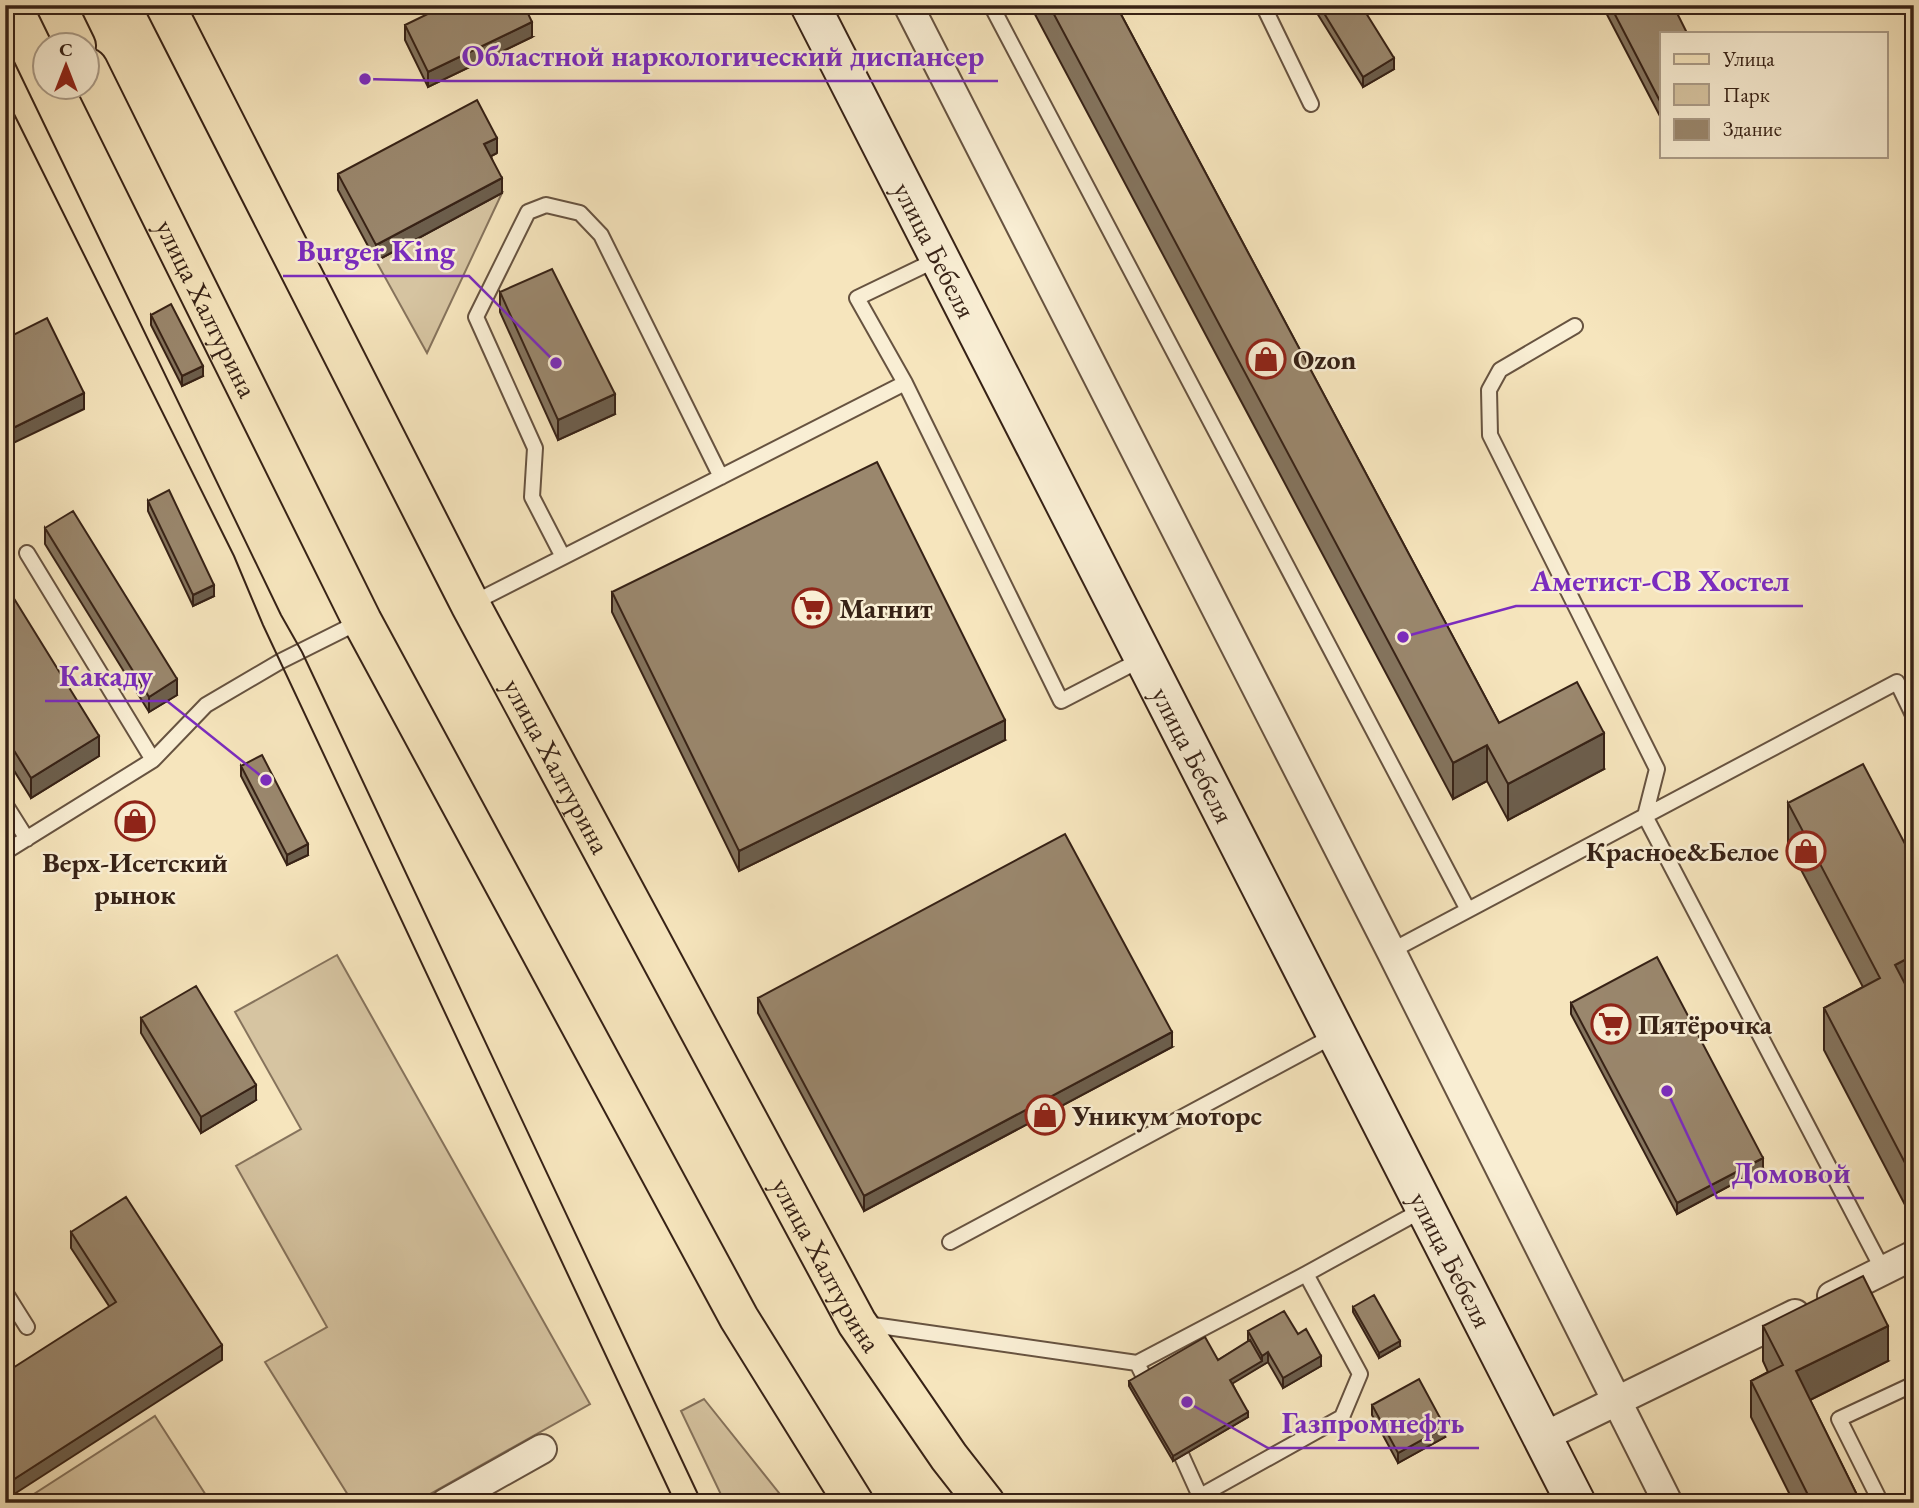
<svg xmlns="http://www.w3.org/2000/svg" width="1919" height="1508" font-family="'EB Garamond',serif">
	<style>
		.green { fill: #d6c4a1; stroke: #86735c; stroke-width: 2 }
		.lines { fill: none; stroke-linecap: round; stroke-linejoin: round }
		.service-casing { stroke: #675340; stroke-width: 18 }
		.minor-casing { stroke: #675340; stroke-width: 32 }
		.secondary-casing { stroke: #372216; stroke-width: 42 }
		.primary-casing { stroke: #372216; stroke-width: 42 }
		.service { stroke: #f9eed4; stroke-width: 14 }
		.minor { stroke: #f9eed4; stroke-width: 28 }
		.secondary { stroke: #f9eed4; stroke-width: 38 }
		.primary { stroke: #f6e5bd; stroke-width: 38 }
		.tram { stroke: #372216; stroke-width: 2 }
		.wall { fill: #84745e; stroke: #372216; stroke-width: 2 }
		.shaded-wall { fill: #6c5e4c; stroke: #372216; stroke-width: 2 }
		.building { fill: #9a876d; stroke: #372216; stroke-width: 2 }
		.labels { text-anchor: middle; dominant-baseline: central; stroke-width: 5; stroke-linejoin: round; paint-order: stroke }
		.street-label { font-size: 28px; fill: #372216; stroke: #f9eed4 }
		.poi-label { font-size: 28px; font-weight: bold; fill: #372216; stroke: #f9eed4; text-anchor: start }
		.leader { fill: none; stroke: #7b2cbf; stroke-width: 2.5 }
		.callout-dot { fill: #7b2cbf; stroke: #f9eed4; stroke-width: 2.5 }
		.callout-label { font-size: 30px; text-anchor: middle; font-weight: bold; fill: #7b2cbf; stroke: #f9eed4; stroke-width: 5; stroke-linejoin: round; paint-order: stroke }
	</style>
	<rect width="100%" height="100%" fill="#f6e5bd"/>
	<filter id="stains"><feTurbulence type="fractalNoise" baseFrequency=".00286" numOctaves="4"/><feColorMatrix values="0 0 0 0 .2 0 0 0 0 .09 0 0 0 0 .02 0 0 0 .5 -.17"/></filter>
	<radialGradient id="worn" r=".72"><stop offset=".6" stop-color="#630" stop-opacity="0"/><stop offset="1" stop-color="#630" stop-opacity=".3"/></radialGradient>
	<path class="green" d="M502 193 427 353 376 261Z
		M337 955 590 1404 414 1503H353L265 1362 327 1327 236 1166 301 1129 235 1012Z
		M704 1399 787 1503H725L681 1411Z
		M155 1416 211 1503H20Z"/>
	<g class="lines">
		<g class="service-casing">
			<path id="service" d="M991 5 1468 910
				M1263 5 1311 104
				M938 259 857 298 905 383 1061 701 1144 658
				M1575 326 1500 370 1489 390 1490 435 1657 769 1645 816 1883 1270
				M27 553 153 760
				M563 557 532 497 535 448 476 317 528 212 546 205 580 213 601 235 721 477
				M471 604 905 383
				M5 804 27 839
				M5 852 153 760 206 705 281 661 361 621
				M1391 951 1897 682 1914 717
				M950 1242 1335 1035
				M5 1292 27 1327
				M866 1324 1137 1363 1151 1391
				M1137 1363 1306 1274 1424 1209
				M1175 1441 1203 1503
				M1202 1495 1342 1417 1360 1374 1306 1274
				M1881 1503 1839 1419 1914 1384"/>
		</g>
		<g class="minor-casing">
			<path id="minor" d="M908 5 1391 951 1668 1503
				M1832 1296 1914 1255
				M1543 1437 1795 1314
				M446 1503 542 1449"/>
		</g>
		<g class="secondary-casing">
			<g id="secondary">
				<path id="s1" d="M810 5 1576 1503"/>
			</g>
		</g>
		<g class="primary-casing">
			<g id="primary">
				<path d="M56 5 76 46"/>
				<path id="s2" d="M165 5 470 604 857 1323 949 1457 985 1503"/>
				<path id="s3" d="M88 68 362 621 739 1318 854 1503"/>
			</g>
		</g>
		<use href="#service" class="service"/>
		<use href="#minor" class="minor"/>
		<use href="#secondary" class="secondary"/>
		<use href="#primary" class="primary"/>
		<path class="tram" d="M5 43 281 615 302 652 702 1503
			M5 96 234 556 263 625 675 1503"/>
	</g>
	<path class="wall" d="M1030 5H1116L1499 723 1604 769 1508 820 1487 781 1453 799Z
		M1312 5H1361L1394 69 1363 87Z
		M1602 5H1673L1662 33V120Z
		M405 25 532 37 428 87 405 40Z
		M497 153 491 156 502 193 376 261 338 190V174Z
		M500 292 615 414 558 440 500 312Z
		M151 315 203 376 182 386 151 325Z
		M148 501 214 596 193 606 148 511Z
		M45 528 177 695 149 712 45 544Z
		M5 584 99 756 31 798 5 756Z
		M612 592 1005 740 739 871 612 612Z
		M241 766 308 855 287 865 241 776Z
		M1788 803 1914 1001V1222L1824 1050V1008L1863 987 1788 845Z
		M758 998 1172 1047 864 1211 758 1013Z
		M1571 1003 1763 1168 1677 1214 1571 1014Z
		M141 1018 256 1100 201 1133 141 1033Z
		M71 1232 222 1360 109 1306 71 1248Z
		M1353 1307 1400 1346 1379 1358 1353 1312Z
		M1763 1326 1888 1361 1810 1400 1861 1503H1794L1751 1417V1381L1768 1372 1763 1361Z
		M1248 1331 1298 1334 1321 1366 1283 1388 1268 1362 1232 1383 1248 1417 1173 1461 1129 1386V1381L1218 1360 1248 1342Z
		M1372 1405 1445 1437 1398 1463 1372 1415Z"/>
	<path class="shaded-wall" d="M532 22V37L428 87V72Z
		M1394 58V69L1363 87V77Z
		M497 138V153L484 160V144Z
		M502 178V193L376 261V245Z
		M203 366V376L182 386V376Z
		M84 393V409L5 447V432Z
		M615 394V414L558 440V420Z
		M214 585V596L193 606V595Z
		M177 679V695L149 712V697Z
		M1005 720V740L739 871V851Z
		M1604 733V769L1508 820V784Z
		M99 736V756L31 798V778Z
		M1487 745V781L1453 799V763Z
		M308 844V855L287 865V855Z
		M1914 955V996L1895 1006V965Z
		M1172 1032V1047L864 1211V1196Z
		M256 1085V1100L201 1133V1117Z
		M1763 1158V1168L1677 1214V1203Z
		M1888 1326V1361L1796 1407V1371Z
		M1400 1341V1346L1379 1358V1353Z
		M222 1345V1360L5 1500V1485Z
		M1268 1352V1362L1230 1385V1380L1262 1361V1356Z
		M1321 1356V1366L1283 1388V1378Z
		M1248 1412V1417L1173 1461V1456Z
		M1445 1427V1437L1398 1463V1453Z"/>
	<path class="building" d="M446 5H524L532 22 428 72 405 25Z
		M1049 5H1116L1499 723 1577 682 1604 733 1508 784 1487 745 1453 763Z
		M1319 5H1361L1394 58 1363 77Z
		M1610 5H1673L1687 33H1662V105Z
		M477 100 497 138 484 144 502 178 376 245 338 174Z
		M552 269 615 394 558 420 500 292Z
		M171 304 203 366 182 376 151 315Z
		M47 318 84 393 5 432V339Z
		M877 462 1005 720 739 851 612 592Z
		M169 490 214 585 193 595 148 501Z
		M73 511 177 679 149 697 45 528Z
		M5 584 99 736 31 778 5 736Z
		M262 755 308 844 287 855 241 766Z
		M1863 764 1914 861V955L1895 965 1914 1001V1180L1824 1008 1880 978 1788 803Z
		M1065 834 1172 1032 864 1196 758 998Z
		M1657 957 1763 1158 1677 1203 1571 1003Z
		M196 986 256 1085 201 1117 141 1018Z
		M126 1197 222 1345 5 1485V1373L116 1302 71 1232Z
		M1863 1276 1888 1326 1796 1371 1861 1503H1812L1751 1381 1783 1365 1763 1326Z
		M1374 1295 1400 1341 1379 1353 1353 1307Z
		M1284 1311 1298 1334 1306 1329 1321 1356 1283 1378 1268 1352 1262 1356 1248 1331Z
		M1205 1337 1218 1360 1250 1340 1262 1361 1230 1380 1248 1412 1173 1456 1129 1381Z
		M1419 1379 1445 1427 1398 1453 1372 1405Z"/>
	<defs>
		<g id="shop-ring" transform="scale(2.0125)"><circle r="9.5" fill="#f9eed4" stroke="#8f2418" stroke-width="1.5"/><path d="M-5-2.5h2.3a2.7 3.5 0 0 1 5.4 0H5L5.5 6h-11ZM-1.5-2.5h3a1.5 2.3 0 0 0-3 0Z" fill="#8f2418"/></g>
		<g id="supermarket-ring" transform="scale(2.0125)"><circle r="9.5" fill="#f9eed4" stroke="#8f2418" stroke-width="1.5"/><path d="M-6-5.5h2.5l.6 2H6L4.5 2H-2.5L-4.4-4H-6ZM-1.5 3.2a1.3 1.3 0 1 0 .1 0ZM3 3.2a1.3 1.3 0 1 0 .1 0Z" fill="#8f2418"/></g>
	</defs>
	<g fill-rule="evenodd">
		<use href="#shop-ring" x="1266" y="359"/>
		<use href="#supermarket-ring" x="812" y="608"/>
		<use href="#shop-ring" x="135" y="821"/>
		<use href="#shop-ring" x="1806" y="851"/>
		<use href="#supermarket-ring" x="1611" y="1024"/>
		<use href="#shop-ring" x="1045" y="1115"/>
	</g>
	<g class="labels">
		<g class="street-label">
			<text stroke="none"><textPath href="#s1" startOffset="275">улица Бебеля</textPath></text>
			<text stroke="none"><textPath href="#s3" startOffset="268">улица Халтурина</textPath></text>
			<text stroke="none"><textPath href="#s1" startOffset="842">улица Бебеля</textPath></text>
			<text stroke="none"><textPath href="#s2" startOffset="856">улица Халтурина</textPath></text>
			<text stroke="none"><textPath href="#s1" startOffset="1409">улица Бебеля</textPath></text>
			<text stroke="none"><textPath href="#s2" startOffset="1423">улица Халтурина</textPath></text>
		</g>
		<g class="poi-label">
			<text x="1293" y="359">Ozon</text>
			<text x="839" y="608">Магнит</text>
			<text x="1779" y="851" text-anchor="end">Красное&amp;Белое</text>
			<text x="135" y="862" text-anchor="middle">Верх-Исетский<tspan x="135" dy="32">рынок</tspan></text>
			<text x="1638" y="1024">Пятёрочка</text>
			<text x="1072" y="1115">Уникум моторс</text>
		</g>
	</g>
	<path class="leader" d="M365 79L447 81H998M556 363L469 276H283M1403 637L1516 606H1803M266 780L167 701H45M1667 1091L1717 1198H1864M1187 1402L1268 1448H1479"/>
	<g class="callout-dot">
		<circle cx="365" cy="79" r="7"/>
		<circle cx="556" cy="363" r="7"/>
		<circle cx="1403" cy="637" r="7"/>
		<circle cx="266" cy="780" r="7"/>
		<circle cx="1667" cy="1091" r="7"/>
		<circle cx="1187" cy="1402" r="7"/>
	</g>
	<g class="callout-label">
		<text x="723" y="66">Областной наркологический диспансер</text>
		<text x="376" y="261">Burger King</text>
		<text x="1660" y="591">Аметист-СВ Хостел</text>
		<text x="106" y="686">Какаду</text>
		<text x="1791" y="1183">Домовой</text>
		<text x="1373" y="1433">Газпромнефть</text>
	</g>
	<rect width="1919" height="1508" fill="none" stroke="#f6e5bd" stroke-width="28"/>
	<rect x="7" y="7" width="1905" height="1494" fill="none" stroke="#372216" stroke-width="3.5"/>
	<rect x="14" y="14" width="1891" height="1480" fill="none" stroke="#372216" stroke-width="2"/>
	<rect x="1660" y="32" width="228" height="126" fill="#f9eed4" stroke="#ab9c88" stroke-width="2"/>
	<rect x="1674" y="54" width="35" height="10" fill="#f6e5bd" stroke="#ab9c88" stroke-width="2"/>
	<text x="1723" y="66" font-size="21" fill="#372216">Улица</text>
	<rect x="1674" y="84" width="35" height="21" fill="#d6c4a1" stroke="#ab9c88" stroke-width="2"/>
	<text x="1723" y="102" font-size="21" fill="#372216">Парк</text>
	<rect x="1674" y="119" width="35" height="21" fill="#9a876d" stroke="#ab9c88" stroke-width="2"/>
	<text x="1723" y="136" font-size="21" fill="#372216">Здание</text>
	<g transform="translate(66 66)"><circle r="33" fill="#f9eed4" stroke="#ab9c88" stroke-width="2"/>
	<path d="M0-5L12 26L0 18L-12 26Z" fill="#8f2418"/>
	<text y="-10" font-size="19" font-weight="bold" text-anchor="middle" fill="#372216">С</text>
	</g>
	<rect width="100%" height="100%" filter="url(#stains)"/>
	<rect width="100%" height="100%" fill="url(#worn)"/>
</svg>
